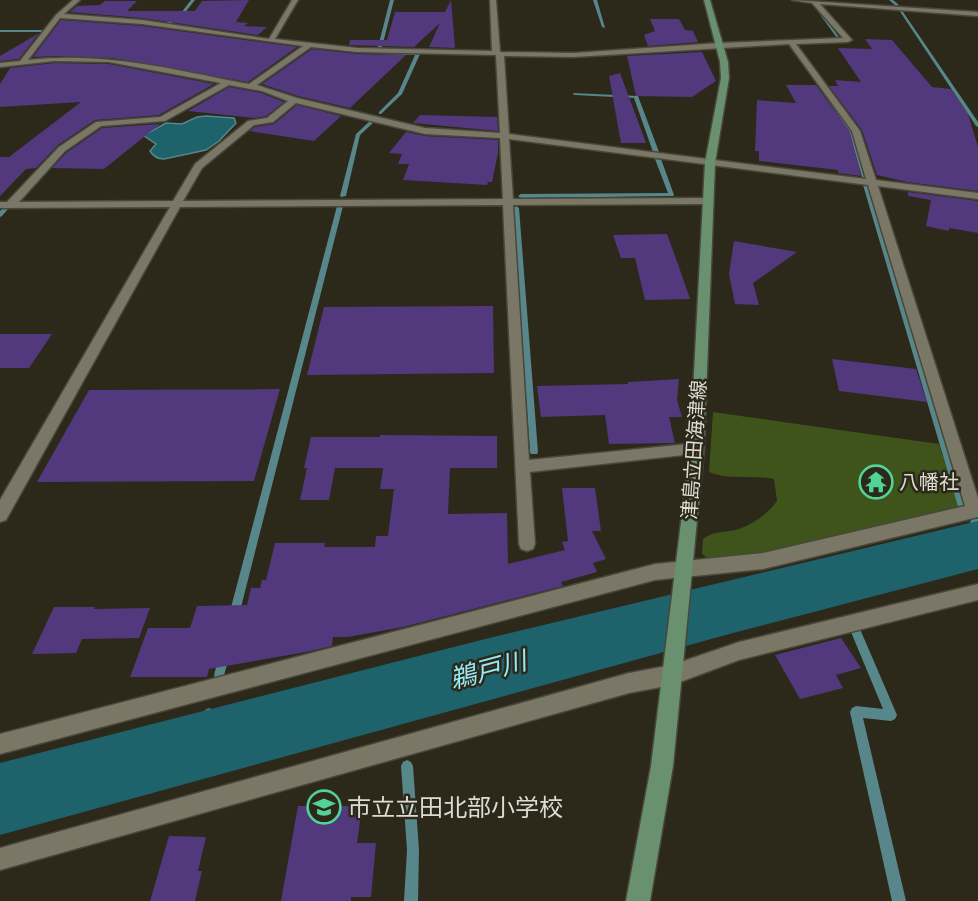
<svg xmlns="http://www.w3.org/2000/svg" width="978" height="901" font-family="Cabin,'Noto Sans JP',sans-serif">
	<style>
		.green { fill: #3e541b }
		.water { fill: #1e626b; stroke: #57878a; stroke-width: 1.5 }
		.lines { fill: none; stroke-linecap: round; stroke-linejoin: round }
		.stream { fill: #57878a; fill-rule: evenodd }
		.river { fill: #1e626b; fill-rule: evenodd }
		.building { fill: #52387c }
		.minor-casing { stroke: #48473a; stroke-width: 3 }
		.secondary-casing { stroke: #48473a; stroke-width: 3 }
		.minor { fill: #7a7766; fill-rule: evenodd }
		.secondary { fill: #6a916f; fill-rule: evenodd }
		.labels { text-anchor: middle; dominant-baseline: central; stroke-width: 5; stroke-linejoin: round; paint-order: stroke }
		.street-label { font-size: 20px; fill: #dddcd2; stroke: #2c291a }
		.poi-label { font-size: 20px; fill: #dddcd2; stroke: #2c291a; text-anchor: start }
		.near-poi-label { font-size: 24px; fill: #dddcd2; stroke: #2c291a; text-anchor: start }
		.near-water-label { font-size: 26px; font-style: italic; fill: #95ebf9; stroke: #2c291a }
	</style>
	<rect width="100%" height="100%" fill="#2c291a"/>
	<path class="green" d="M713 412 939 444 959 507 759 556 709 559 702 554 703 539C714 530 726 533 739 529 755 523 767 514 777 501L774 479C754 475 725 480 709 472Z"/>
	<path class="water" d="M206 116 234 118 236 123 219 141 206 150 164 159C158 159 153 156 150 151L156 144 144 136 146 134 166 123 182 124 197 117Z"/>
	<g class="lines">
		<path class="stream" d="M191 0H195L183 15 168 25H166V23L181 13Z
			M390 0H394L382 47 380 48 378 47Z
			M593 0H597L605 28 602 27Z
			M889 0H893L899 5 896 6Z
			M811 2H813L841 40 830 41V39L837 38Z
			M901 9 978 122V127L976 126 899 10Z
			M0 30H43L45 31 43 32H0Z
			M378 52 418 53 420 54 402 94 381 114H379V112L398 93 415 55 377 54Z
			M814 80H818L853 131 868 177 867 178 862 177 849 131Z
			M573 93 638 96 659 152 658 153 653 152 634 98 575 95 573 94Z
			M370 121 374 122 360 135 346 196 341 197 340 196 356 134Z
			M658 157 661 159 674 195 673 196 521 198 518 196 521 194 668 193 655 159Z
			M866 183 869 185 965 503 964 506 961 507 958 506 957 503 863 185Z
			M340 204 343 206 239 615 238 618 234 620 230 618 229 615 337 206Z
			M516 206 519 208 538 452 537 454H531L530 452 513 208Z
			M3 208 8 209 2 216 0 217V211Z
			M975 518 978 519V531L975 530 970 522 972 519Z
			M856 627 860 629 897 715 895 719 891 721 863 718 906 901H892L850 712 852 708 856 706 883 709 851 632 852 629Z
			M224 652 228 653 229 657 223 679 219 680 215 679 214 675 220 653Z
			M209 708 213 710 215 714 206 747 204 751 200 753 196 751 194 747 203 714 205 710Z
			M407 760 411 762 413 766 419 850 418 901H404L407 850 401 766 403 762Z"/>
		<path class="river" d="M978 521V569L733 633 0 835V763L489 638Z"/>
	</g>
	<path class="building" d="M249 0 236 22 248 23 244 26 267 27 258 35 142 18 70 12 77 6 100 5 105 1H137L127 11H195L202 1Z
		M451 0 455 48 429 47 440 23 414 47 349 45 350 40H387L395 12H445Z
		M650 19H679L685 30 693 31 698 42 648 46 644 35 655 31Z
		M61 20 142 26 297 47 248 82 112 58 56 56 33 57Z
		M39 33 19 59 0 61V56Z
		M865 39 892 40 932 87 951 89 968 114 978 147V191L907 182 877 175 862 130 829 86H838L835 80 861 82 838 48 872 49Z
		M312 49 357 54 406 55 350 108 298 96 262 84Z
		M702 52 716 81 692 97 636 96 627 56Z
		M54 63 109 64 214 84 159 115 95 120 58 145 36 168 26 169 0 196V157H9L81 102 0 107V84L10 68Z
		M620 73 646 143H621L609 76Z
		M786 85H816L850 132 861 176 838 173V170L759 161V151H755L757 100 796 103Z
		M229 87 261 93 284 102 266 116 254 118 188 111Z
		M297 105 341 116 314 141 250 131 255 127 274 124Z
		M420 115 497 117 498 131 413 123Z
		M160 124 104 169 52 168 66 153 102 128Z
		M406 132 425 136 498 140V153L492 182H488L487 185 403 180 409 164H398L402 154 389 153Z
		M908 192 978 201V233L949 228V231L926 226 931 200 908 196Z
		M667 234 679 267 690 299 645 300 635 258H621L613 235Z
		M734 241 797 252 753 283 759 305 735 304 729 274Z
		M493 306 494 373 307 375 324 307Z
		M0 334H52L29 368H0Z
		M832 359 916 369 927 402 839 391Z
		M679 379 677 400 682 417H669L675 443 609 444 605 415 541 417 537 386 628 384V382Z
		M280 389 254 481 37 482 89 390Z
		M380 435 497 436V468H450L448 514 507 513 508 564 565 550 562 542 568 541 562 488H595L601 531H592L606 559 593 563 597 572 561 582 563 586 403 627 348 637H333L332 646 306 652 209 669 207 677H130L148 628H190L197 606 247 605 251 588H260L262 580H266L275 543H325L324 547H375L376 536H388L394 489H380L383 468H335L329 500H300L307 468H304L311 437H380Z
		M54 607H95L94 609 150 608 139 638 82 639 76 653 32 654Z
		M841 638 861 668 836 675 843 688 800 699 775 655Z
		M298 806H362L357 843H376L371 897H351V901H281Z
		M169 836 206 837 198 871H202L195 901H150Z"/>
	<g class="lines">
		<g class="minor-casing">
			<path id="minor" d="M73 0H80L64 14 142 20 269 39 292 0H298L275 39 357 48 492 51 490 0H496L500 52 574 53 719 43 843 38 812 3 792 0 978 12V16L820 4 852 40 848 42 796 44 860 131 876 180 978 193V199L878 186 978 498V517L763 569 655 580 0 754V734L655 564 763 553 965 506 868 185 509 139 513 199 707 198 712 201 707 204 513 205 529 460 697 443 702 445 704 449 702 453 530 472 535 544 533 549 527 551 521 549 519 544 503 205 180 207 6 520 0 522V500L170 207 0 208V202H7L59 147 96 122 160 117 221 83 109 62 54 61 0 67V63L20 61 56 15ZM60 18 142 24 303 46 249 84C175 70 104 51 28 60ZM789 44 852 131 866 179 509 134 504 56 574 57ZM311 47 357 52 496 55 500 133 425 128 297 98 257 85ZM229 85 262 91 288 101 267 118 248 121 195 164 173 201 19 202 65 151 101 126 165 121ZM296 103 425 134 500 138 503 199 183 201 202 168 254 125 273 122Z
				M978 584V600L739 660 672 685 629 693 0 870V848L629 673 672 665 739 642Z"/>
		</g>
		<g class="secondary-casing">
			<path id="secondary" d="M704 0H710L728 62 729 78 715 163 704 449 673 766 650 901H626L651 766 690 449 705 163 721 78 720 62Z"/>
		</g>
		<use href="#minor" class="minor"/>
		<use href="#secondary" class="secondary"/>
	</g>
	<defs>
		<g id="temple-ring" transform="scale(1.725)"><circle r="9.5" fill="#2c291a" stroke="#52d397" stroke-width="1.5"/><path d="M0-6L5-2H3V0L6.5 2.5H4V6H1.5V3h-3V6H-4V2.5H-6.5L-3 0V-2H-5Z" fill="#52d397"/></g>
		<g id="school-ring" transform="scale(1.725)"><circle r="9.5" fill="#2c291a" stroke="#52d397" stroke-width="1.5"/><path d="M0-5L7-2L0 1L-7-2ZM-4 1L0 2.5L4 1V4Q0 6-4 4Z" fill="#52d397"/></g>
	</defs>
	<g fill-rule="evenodd">
		<use href="#temple-ring" x="876" y="482"/>
		<use href="#school-ring" x="324" y="807"/>
	</g>
	<g class="labels">
		<g class="street-label">
			<text transform="translate(694 450) rotate(-86)">津島立田海津線</text>
		</g>
		<g class="poi-label">
			<text x="899" y="482">八幡社</text>
		</g>
		<g class="near-poi-label">
			<text x="347" y="807">市立立田北部小学校</text>
		</g>
		<g class="near-water-label">
			<text transform="translate(488 670) rotate(-15)">鵜戸川</text>
		</g>
	</g>
</svg>
